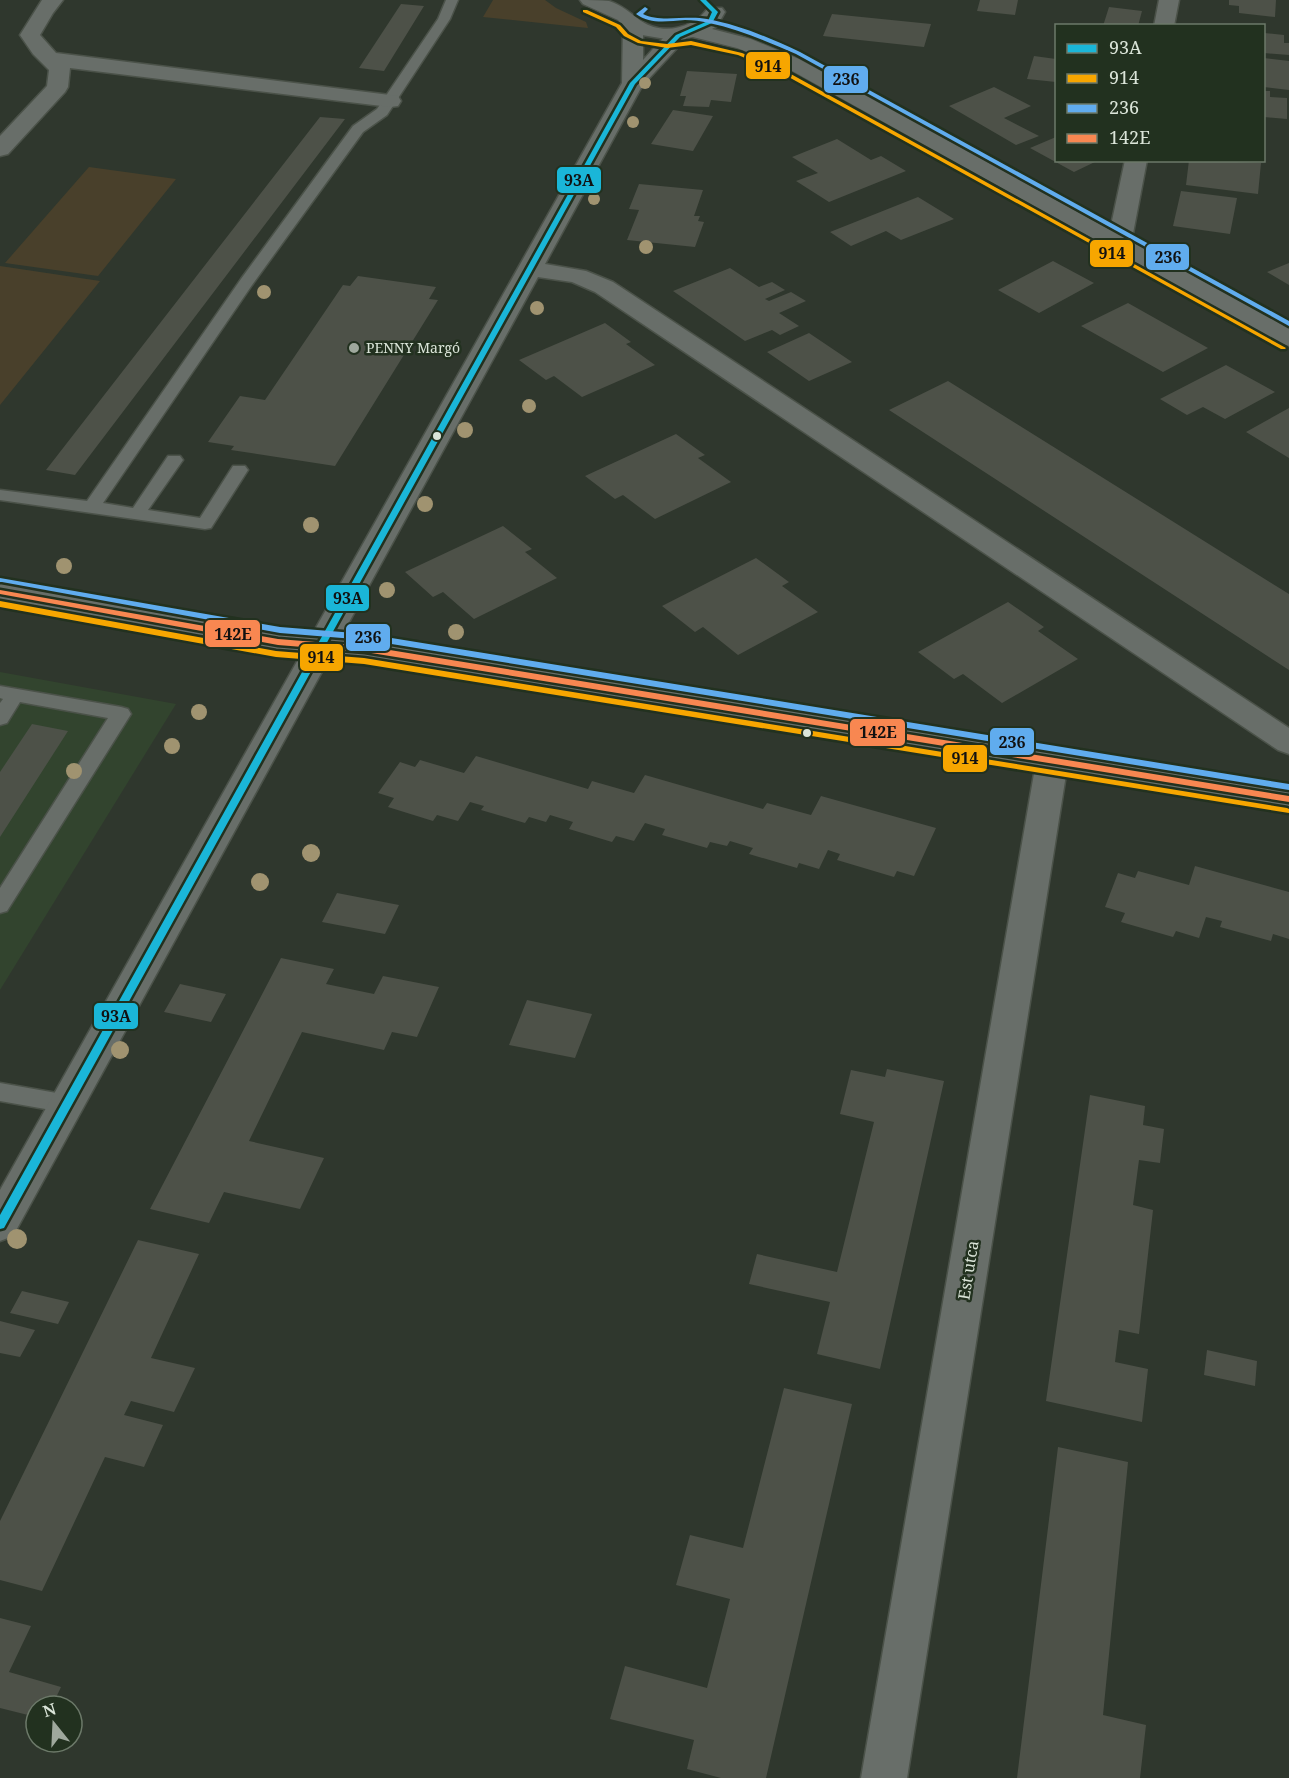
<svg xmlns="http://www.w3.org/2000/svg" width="1289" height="1778" viewBox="0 0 1289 1778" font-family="'Noto Serif',serif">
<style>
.built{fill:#32442e}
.green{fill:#49402b}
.building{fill:#4d5148}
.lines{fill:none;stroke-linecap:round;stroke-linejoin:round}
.service-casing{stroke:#4b5249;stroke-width:3}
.minor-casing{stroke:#4b5249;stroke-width:3}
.tertiary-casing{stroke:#4b5249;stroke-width:3}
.service{fill:#686e69;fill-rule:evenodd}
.minor{fill:#686e69;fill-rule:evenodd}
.tertiary{fill:#686e69;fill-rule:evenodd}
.bus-1-casing{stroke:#22311f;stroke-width:5}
.bus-2-casing{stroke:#22311f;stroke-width:5}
.bus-3-casing{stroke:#22311f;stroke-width:5}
.bus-4-casing{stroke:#22311f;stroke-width:5}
.bus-1{fill:#1ab6d8;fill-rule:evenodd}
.bus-2{fill:#f7a600;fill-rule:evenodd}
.bus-3{fill:#60acee;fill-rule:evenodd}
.bus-4{fill:#f88751;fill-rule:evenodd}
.tree{fill:#a09370}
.poi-dot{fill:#9fa89d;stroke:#22311f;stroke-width:2}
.bus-dot{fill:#dbe5d9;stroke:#22311f;stroke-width:2}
.labels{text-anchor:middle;stroke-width:5;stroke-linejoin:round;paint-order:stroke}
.far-poi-label{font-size:14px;fill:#dbe5d9;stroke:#22311f;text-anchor:start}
.street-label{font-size:16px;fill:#dbe5d9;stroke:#22311f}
.line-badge{stroke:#22311f;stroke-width:2}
.pale-badge-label{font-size:16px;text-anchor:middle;font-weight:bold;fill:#111}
</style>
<rect width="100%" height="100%" fill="#2f372d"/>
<path class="built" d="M0,672L176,704L0,990Z"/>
<path class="green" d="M493,0H545L556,8L586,22L588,28L483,17Z
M89,167L176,179L98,276L5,263Z
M0,266L100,281L0,405Z"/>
<path class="building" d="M980,0H1018L1015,15L977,11Z
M1229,0H1276L1275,17L1239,13V6L1229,5Z
M401,4L424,6L384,71L359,68Z
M1109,7L1142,11L1138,26H1103Z
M832,14L931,24L924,47L823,36Z
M1264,33L1284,35V43H1289V55L1264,53Z
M1034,56L1056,59V82L1027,79Z
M1264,58L1289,61V90L1264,87Z
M687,71L737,74L731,102L711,100L709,107L683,106L686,96H680Z
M994,87L1031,106L1004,118L1039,136L1016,145L949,106Z
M1264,91H1270V97L1287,98V119L1264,117Z
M673,110L713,116L693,151L651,144Z
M320,117L345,119L75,475L46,470Z
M1056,137V160H1099L1074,172L1030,148Z
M837,139L871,160L881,156L906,171L829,202L796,181L818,173L792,157Z
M1189,160L1261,163L1258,194L1186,185Z
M639,184L703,190L694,216H700L698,221L704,222L695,247L627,240L639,210L629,209Z
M1181,191L1237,198L1230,234L1173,226Z
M918,197L954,219L901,240L886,231L851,246L830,232Z
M1053,261L1094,283L1039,313L998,290Z
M1289,263V285L1267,272Z
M730,268L759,287L772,282L785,290L765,299L769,301L791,292L806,301L779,313L799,326L780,335L772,330L745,341L673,291Z
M358,276L436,287L429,299L438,300L335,466L231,450L234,446L208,442L240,396L265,400L343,285L350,286Z
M1128,303L1208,348L1163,372L1081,326Z
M605,323L631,342L626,344L655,365L582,397L554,376L546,380L519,360Z
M809,333L852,362L809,381L767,352Z
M1226,365L1275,392L1225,419L1203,407L1187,415L1160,399Z
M948,381L1289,594V670L889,410Z
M1289,408V458L1246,432Z
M676,434L705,455L698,458L731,482L655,519L623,495L615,499L585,476Z
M503,526L532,549L525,552L557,578L474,619L443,592L433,597L405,572Z
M756,558L789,582L782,586L818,612L738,655L703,627L695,632L662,606Z
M1008,602L1044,627L1038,631L1078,659L1002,703L963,674L954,679L918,652Z
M32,724L68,731L0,837V772Z
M476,756L588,789L592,781L634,793L645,775L763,809L767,803L811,815L821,796L936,828L914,876L897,871L894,877L837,860L840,854L828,850L819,869L799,863L797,868L749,854L753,848L730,841L727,846L710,842L707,848L662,835L665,829L645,823L634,841L616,836L612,842L569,829L573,822L550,815L546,822L529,817L525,823L481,810L484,806L470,802L458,821L437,815L433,821L388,807L394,798L378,793L400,762L415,767L420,760L464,773Z
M1195,866L1289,892V939L1273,934L1271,941L1220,927L1222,921L1206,917L1199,938L1176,931L1173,937L1121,922L1125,913L1105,907L1118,873L1135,878L1138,871L1189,885Z
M337,893L399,905L385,934L322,922Z
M281,958L334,969L326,984L374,994L383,976L439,987L417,1037L392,1032L384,1050L302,1032L249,1141L324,1158L300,1209L224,1192L209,1223L150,1209Z
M180,984L226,994L211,1022L164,1012Z
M527,1000L592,1014L575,1058L509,1045Z
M887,1069L944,1081L880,1369L817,1354L830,1302L749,1284L757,1254L837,1272L874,1122L840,1114L851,1070L885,1077Z
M1090,1095L1145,1106L1143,1125L1164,1129L1160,1163L1139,1160L1133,1205L1153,1210L1139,1334L1119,1330L1115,1362L1148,1369L1142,1422L1046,1401Z
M138,1240L199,1254L151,1358L195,1368L174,1412L131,1401L124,1415L163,1425L144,1467L105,1457L42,1591L0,1580V1521Z
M22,1291L69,1302L58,1324L10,1313Z
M0,1321L35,1330L20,1357L0,1353Z
M1207,1350L1257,1361L1255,1386L1204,1375Z
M784,1388L852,1404L766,1778H721L687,1769L694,1740L610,1719L625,1666L707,1688L730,1599L676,1585L690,1535L743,1548Z
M1058,1447L1128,1462L1103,1715L1146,1725L1140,1778H1017Z
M0,1618L31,1626L9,1672L61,1687L52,1706H36V1717L0,1708Z"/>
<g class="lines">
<g class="service-casing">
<path id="service" d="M446,0H458L450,19L387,115L363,132L252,285L103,503L133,508L168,456H180L183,460L148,510L200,518L233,466H245L248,470L211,528L205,529L0,500V490L87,501L241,279L353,126L377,109L438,19Z
M0,686L121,707L128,709L131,714L7,911L0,913V888L108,718L20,702L7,723L0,725V703L3,699L0,698Z
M0,1083L68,1095L76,1097L79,1104L76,1111L68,1113L0,1101Z"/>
</g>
<g class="minor-casing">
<path id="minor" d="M42,0H63L53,13L40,35L56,53L390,95L398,96L401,101L398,106L390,107L70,68L68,87L65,92L8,154L0,156V136L47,86L49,70L33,54L20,35Z
M1159,0H1179L1174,26H1154Z
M633,19L640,21L643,25V60C656,47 670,24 688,29L691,33L642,86L545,264L586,271L613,282L1289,728V754L1278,750L595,292L572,282L538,277L13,1236L0,1241V1190L622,83L623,25L626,21Z
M1125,160H1147L1131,244L1127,249L1119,251L1111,249L1107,244Z
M1052,751L1063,754L1068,762L907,1778H861L1036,762L1041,754Z"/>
</g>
<g class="tertiary-casing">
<path id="tertiary" d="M580,0C589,0 600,0 609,1C622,5 630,13 641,21C663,36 694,28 708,8H722L725,12L717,26L712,29L751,39L799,59L1289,328V346L1280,343L785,67L737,48L693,37L672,40L636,34L625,29L618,20L583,4Z
M0,583L278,632L365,639L1289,788V810L365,659L278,652L0,601Z"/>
</g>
<use href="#service" class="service"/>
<use href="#minor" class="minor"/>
<use href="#tertiary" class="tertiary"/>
<g class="bus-1-casing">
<path id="bus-1" d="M700,0H706L718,12L712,23L680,37L635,84L4,1228L0,1229V1215L630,83L676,35L708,21L712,12Z"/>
</g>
<g class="bus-2-casing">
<path id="bus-2" d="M583,10H587L620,25L628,34L641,41L667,44L691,41L742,53L789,73L1286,348L1285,349H1281L785,75L738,55L691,45L667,48L638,43L624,36L616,27L583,12Z
M0,601L276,651L364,658L1287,808L1289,809V813L364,664L276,657L0,607Z"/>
</g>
<g class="bus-3-casing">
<path id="bus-3" d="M645,7L648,9L643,14C660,23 686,15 707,19C740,25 770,38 800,52L1289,321V326L796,54C768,42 739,29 709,23C701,21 693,20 685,20C668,21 651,25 636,14Z
M0,578L280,627L367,634L1289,784V790L367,640L280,633L2,582H0Z"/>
</g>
<g class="bus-4-casing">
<path id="bus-4" d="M0,590L278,639L365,646L1289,796V802L365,652L278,645L0,594Z"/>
</g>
<use href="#bus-1" class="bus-1"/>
<use href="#bus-2" class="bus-2"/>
<use href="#bus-3" class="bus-3"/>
<use href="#bus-4" class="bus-4"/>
</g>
<g class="tree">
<circle cx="645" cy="83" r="6"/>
<circle cx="633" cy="122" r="6"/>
<circle cx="594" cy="199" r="6"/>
<circle cx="646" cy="247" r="7"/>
<circle cx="264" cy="292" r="7"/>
<circle cx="537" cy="308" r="7"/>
<circle cx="529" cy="406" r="7"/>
<circle cx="465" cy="430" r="8"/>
<circle cx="425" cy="504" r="8"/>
<circle cx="311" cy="525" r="8"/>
<circle cx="64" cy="566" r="8"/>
<circle cx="387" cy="590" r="8"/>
<circle cx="456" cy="632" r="8"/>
<circle cx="199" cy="712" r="8"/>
<circle cx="172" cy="746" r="8"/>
<circle cx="74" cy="771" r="8"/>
<circle cx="311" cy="853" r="9"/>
<circle cx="260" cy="882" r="9"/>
<circle cx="120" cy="1050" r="9"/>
<circle cx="17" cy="1239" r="10"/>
</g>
<circle class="poi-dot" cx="354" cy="348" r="6"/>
<g class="bus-dot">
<circle cx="437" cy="436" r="5"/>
<circle cx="807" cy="733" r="5"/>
</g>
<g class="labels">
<g class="far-poi-label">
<text x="366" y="353">PENNY Margó</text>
</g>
<g class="street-label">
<text transform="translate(968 1270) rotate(-81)" y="6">Est utca</text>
</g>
</g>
<g class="line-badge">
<rect x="745" y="51" width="46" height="29" rx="6" fill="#f7a600"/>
<rect x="823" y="65" width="46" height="29" rx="6" fill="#60acee"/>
<rect x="556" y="166" width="46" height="28" rx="6" fill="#1ab6d8"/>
<rect x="1089" y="239" width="45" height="29" rx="6" fill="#f7a600"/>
<rect x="1145" y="243" width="45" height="28" rx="6" fill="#60acee"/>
<rect x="325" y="584" width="45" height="28" rx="6" fill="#1ab6d8"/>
<rect x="204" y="619" width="57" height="29" rx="6" fill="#f88751"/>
<rect x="345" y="623" width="46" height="29" rx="6" fill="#60acee"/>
<rect x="299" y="643" width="45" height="29" rx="6" fill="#f7a600"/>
<rect x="849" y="718" width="57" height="29" rx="6" fill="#f88751"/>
<rect x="989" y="727" width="46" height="29" rx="6" fill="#60acee"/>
<rect x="942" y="744" width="46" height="29" rx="6" fill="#f7a600"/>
<rect x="93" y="1002" width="46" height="28" rx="6" fill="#1ab6d8"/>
</g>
<g class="pale-badge-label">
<text x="768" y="72">914</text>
<text x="846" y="85">236</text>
<text x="579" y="186">93A</text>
<text x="1112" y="259">914</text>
<text x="1168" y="263">236</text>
<text x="348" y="604">93A</text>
<text x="233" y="640">142E</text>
<text x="368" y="643">236</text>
<text x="321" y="663">914</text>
<text x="878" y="738">142E</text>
<text x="1012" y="748">236</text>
<text x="965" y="764">914</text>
<text x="116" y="1022">93A</text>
</g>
<rect x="1055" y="24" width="210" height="138" fill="#22311f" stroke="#6c7969" stroke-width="1.5"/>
<rect x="1067" y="44" width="30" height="9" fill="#1ab6d8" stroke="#6c7969" stroke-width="1.5"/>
<text x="1109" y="54" font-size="18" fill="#dbe5d9">93A</text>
<rect x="1067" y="74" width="30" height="9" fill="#f7a600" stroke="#6c7969" stroke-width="1.5"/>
<text x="1109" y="84" font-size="18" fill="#dbe5d9">914</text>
<rect x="1067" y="104" width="30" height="9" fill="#60acee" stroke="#6c7969" stroke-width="1.5"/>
<text x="1109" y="114" font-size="18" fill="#dbe5d9">236</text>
<rect x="1067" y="134" width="30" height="9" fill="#f88751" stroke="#6c7969" stroke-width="1.5"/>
<text x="1109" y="144" font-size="18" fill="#dbe5d9">142E</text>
<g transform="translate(54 1724) rotate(342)"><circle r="28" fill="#22311f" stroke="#6c7969" stroke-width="1.5"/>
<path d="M0-4.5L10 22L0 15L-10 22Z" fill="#9fa89d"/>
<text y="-9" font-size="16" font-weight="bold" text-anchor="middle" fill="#dbe5d9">N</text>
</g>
</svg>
